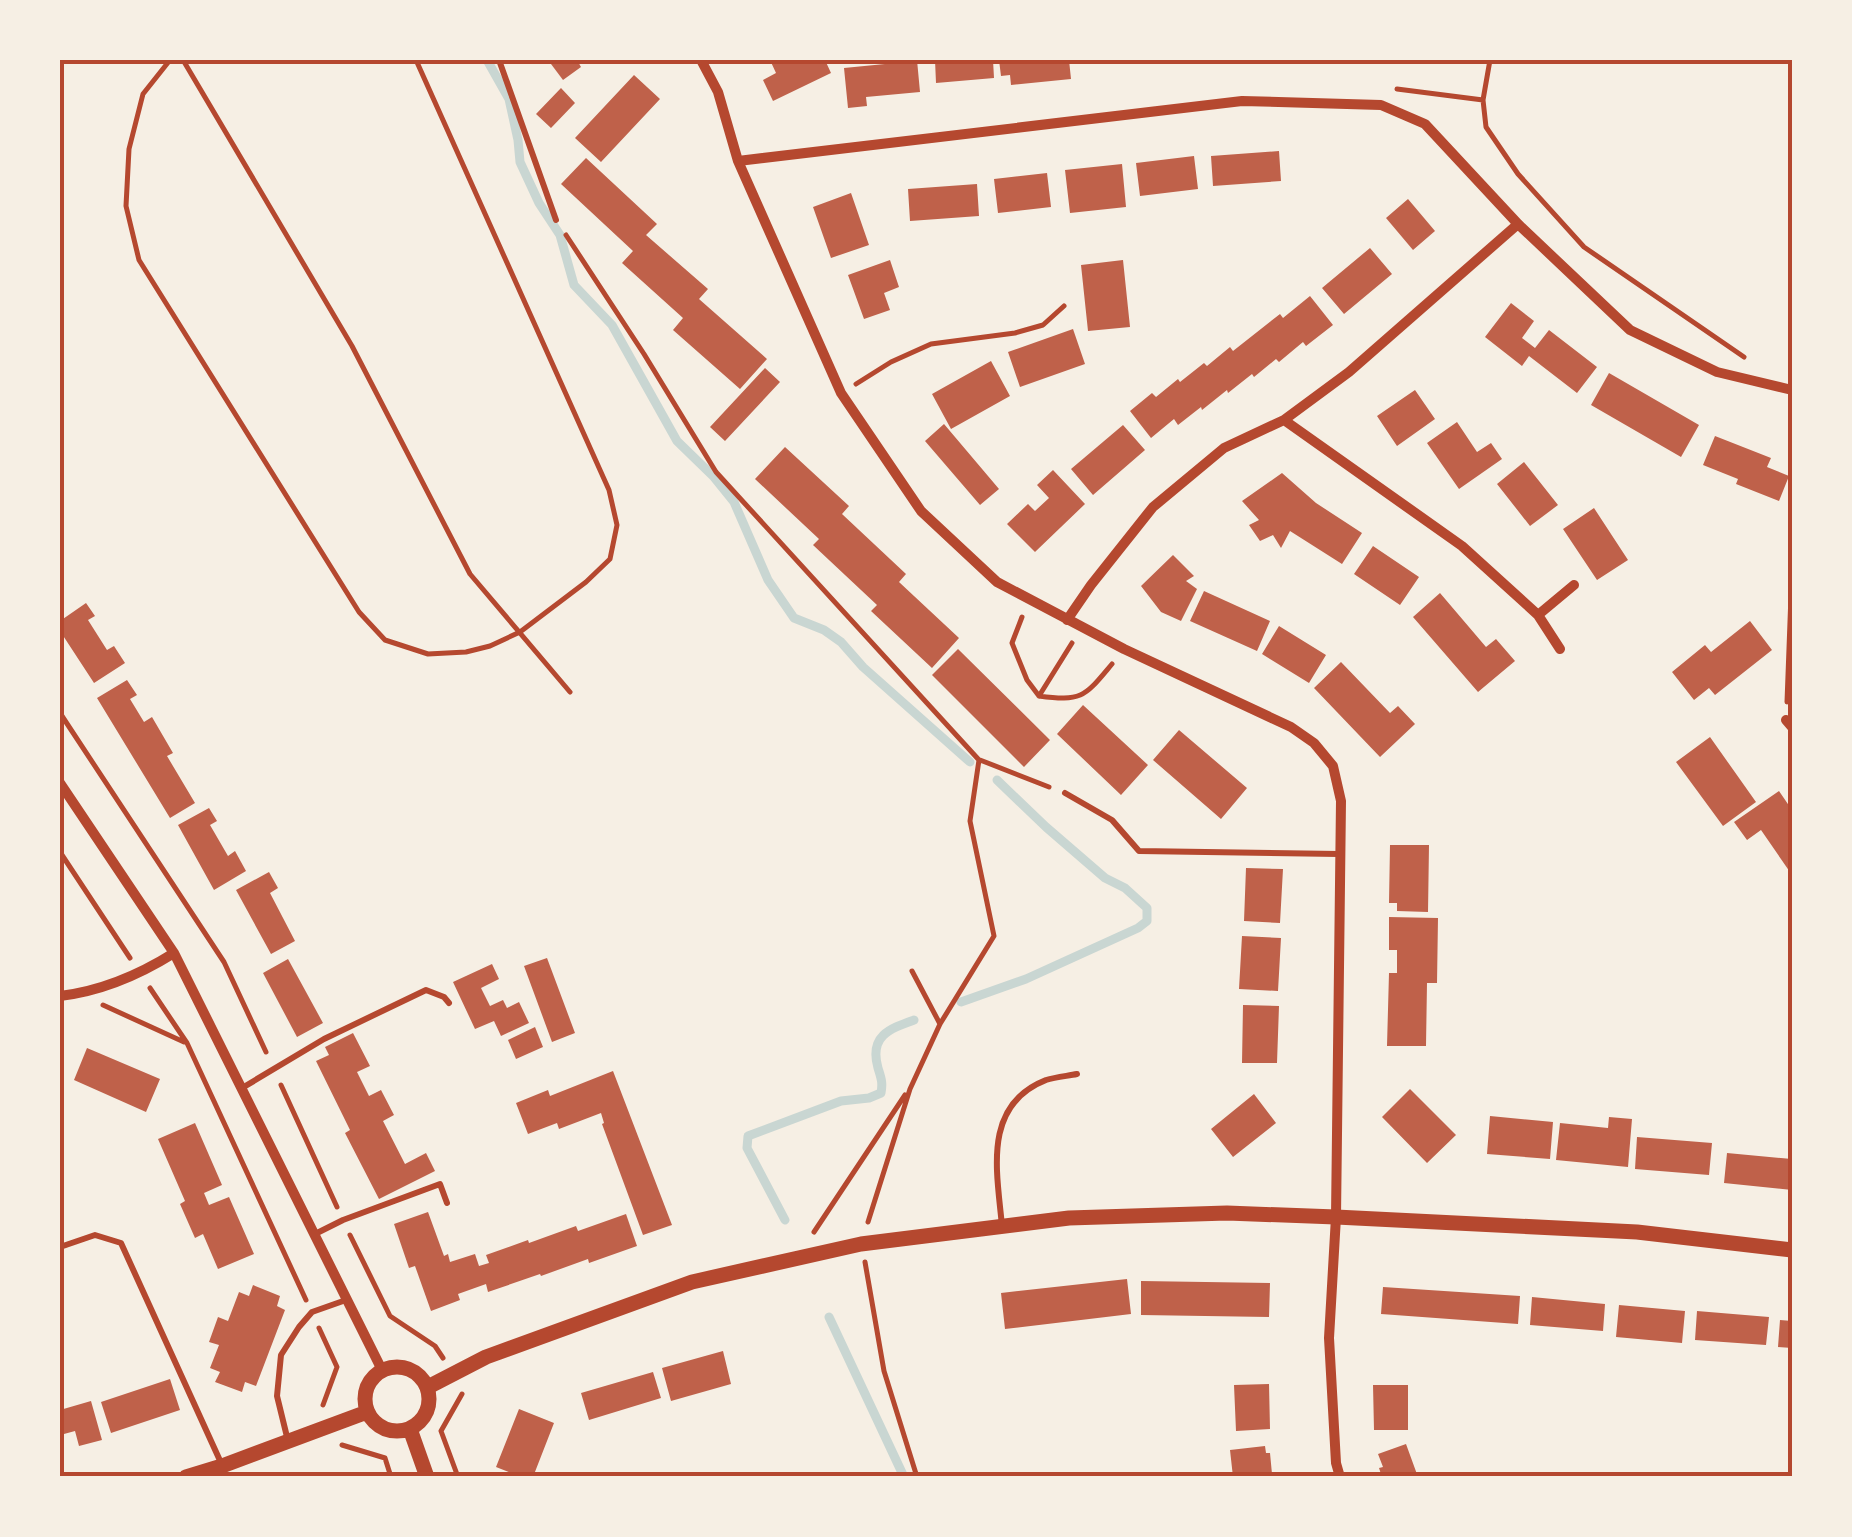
<svg xmlns="http://www.w3.org/2000/svg" width="1852" height="1537" viewBox="0 0 1852 1537" font-family="Roboto,sans-serif">
<style>
.lines{fill:none;stroke-linecap:round;stroke-linejoin:round}
.stream{stroke:#c9d6d2;stroke-width:9}
.building{fill:#bf614a}
.path{stroke:#b5482f;stroke-width:5}
.service{stroke:#b5482f;stroke-width:6}
.minor{stroke:#b5482f;stroke-width:10}
.tertiary{stroke:#b5482f;stroke-width:15}
.neatline{fill:none;stroke:#b5482f;stroke-width:4}
</style>
<rect width="100%" height="100%" fill="#f6efe4"/>
<g class="lines">
<path class="stream" d="M487,60L509,99L518,140L520,162L539,203L560,235L574,285L612,325L677,441L713,476L734,502L768,580L794,618L824,630L841,642L863,667L970,762
M961,1002L1026,979L1138,928L1147,921V908L1125,888L1105,878L1046,827L997,780
M785,1220L747,1148L748,1136L841,1101L869,1098L881,1093C883,1082 881,1078 878,1068C869,1036 889,1029 914,1020
M829,1317L904,1477"/>
</g>
<path class="building" d="M548,60H577L581,67L563,80Z
M770,60H818L819,63L825,60L831,73L773,101L763,80L776,73Z
M895,60H917L920,92L866,97L867,106L848,108L844,68L895,63Z
M935,60H993L994,78L936,83Z
M999,60H1069L1071,79L1011,85L1010,75L1001,76Z
M634,75L660,99L601,162L575,138Z
M561,88L575,103L551,128L536,114Z
M1279,151L1281,181L1213,186L1211,156Z
M1194,156L1198,189L1140,196L1136,163Z
M586,158L657,224L646,235L708,289L699,299L767,359L740,389L673,330L683,318L622,263L633,251L561,184Z
M1122,164L1126,207L1070,213L1065,170Z
M1047,173L1051,207L998,213L994,179Z
M977,184L979,216L910,221L908,189Z
M851,193L869,245L831,258L813,207Z
M1408,199L1435,231L1413,250L1386,218Z
M1370,248L1392,274L1344,314L1322,288Z
M890,260L899,287L884,293L890,310L864,319L848,275Z
M1123,260L1130,327L1088,331L1081,265Z
M1310,296L1333,325L1306,346L1303,342L1279,362L1276,359L1254,377L1252,374L1228,393L1227,390L1202,410L1201,407L1178,425L1174,419L1151,438L1130,411L1152,393L1156,397L1178,379L1180,382L1204,363L1207,366L1230,347L1233,351L1280,314L1283,318Z
M1511,303L1534,321L1522,338L1535,348L1549,330L1597,367L1577,393L1529,356L1522,366L1485,337Z
M1073,329L1085,364L1020,387L1008,352Z
M991,361L1010,396L951,429L932,394Z
M765,368L780,382L725,441L710,427Z
M1609,373L1699,425L1681,457L1591,405Z
M1415,390L1435,419L1397,446L1377,416Z
M1457,422L1477,452L1491,443L1502,459L1459,489L1427,443Z
M944,424L999,489L980,505L925,441Z
M1123,425L1145,450L1093,495L1071,469Z
M1715,436L1771,458L1767,467L1789,476L1779,501L1736,484L1738,479L1703,465Z
M785,447L849,506L842,514L906,574L899,582L959,638L932,668L871,611L877,605L813,545L819,539L755,479Z
M1524,462L1558,505L1530,526L1497,484Z
M1053,470L1085,504L1035,552L1007,524L1028,504L1035,511L1049,498L1037,485Z
M1282,473L1316,503L1362,533L1342,564L1290,531L1281,548L1273,535L1260,541L1249,525L1259,520L1242,501Z
M1594,508L1628,560L1597,580L1563,529Z
M1373,546L1419,577L1400,605L1354,574Z
M1173,555L1194,576L1186,581L1197,589L1181,621L1161,612L1141,586Z
M1204,591L1270,621L1257,651L1190,621Z
M1440,593L1486,647L1496,639L1515,661L1478,692L1413,617Z
M86,603L95,616L88,620L107,650L114,646L125,663L94,683L60,631V621Z
M1750,621L1772,650L1715,695L1709,688L1694,700L1672,672L1705,645L1711,652Z
M1279,626L1326,655L1309,683L1262,654Z
M958,649L1050,740L1024,767L932,675Z
M1341,662L1390,713L1398,706L1415,724L1380,757L1314,688Z
M127,680L137,695L130,699L144,722L152,717L173,753L167,756L195,803L170,818L97,698Z
M1083,705L1148,765L1121,795L1057,734Z
M1179,730L1247,788L1221,819L1153,760Z
M1710,737L1756,802L1723,826L1676,762Z
M1779,791L1792,810V875L1761,830L1747,840L1734,822Z
M209,808L217,821L210,825L228,856L235,851L246,871L214,890L178,825Z
M1390,845H1429L1428,912L1397,911V903H1389Z
M1246,868L1283,869L1280,923L1244,921Z
M269,872L278,888L270,893L295,941L271,954L236,890Z
M1389,917L1438,918L1437,983H1427L1426,1046H1387L1389,973H1397V950H1389Z
M1242,936L1281,938L1278,991L1239,989Z
M547,958L575,1033L552,1042L524,966Z
M288,959L323,1023L297,1037L263,973Z
M492,964L499,979L481,988L490,1006L503,1000L507,1008L519,1002L529,1023L501,1036L494,1021L475,1029L453,982Z
M1243,1005L1279,1006L1277,1063H1242Z
M535,1027L543,1047L516,1059L508,1040Z
M353,1033L370,1066L357,1072L369,1096L381,1090L394,1115L383,1121L405,1164L426,1153L435,1171L379,1199L345,1133L350,1130L316,1061L329,1055L325,1047Z
M87,1048L160,1079L146,1112L74,1080Z
M613,1071L672,1225L643,1235L602,1124L604,1123L601,1113L559,1129L557,1123L528,1134L516,1103L548,1090L550,1096Z
M1410,1089L1456,1135L1427,1163L1382,1117Z
M1254,1094L1276,1123L1233,1157L1211,1129Z
M1490,1116L1553,1122L1550,1159L1487,1154Z
M1609,1117L1632,1119L1628,1167L1556,1160L1560,1123L1608,1128Z
M195,1123L222,1185L204,1193L209,1205L229,1197L254,1254L218,1269L203,1234L195,1238L180,1204L185,1201L158,1139Z
M1637,1137L1712,1143L1709,1175L1635,1169Z
M1727,1153L1792,1159V1190L1724,1183Z
M428,1212L444,1256L448,1254L450,1262L475,1254L479,1266L489,1263L486,1255L528,1240L529,1243L576,1226L578,1231L626,1214L637,1246L589,1263L588,1259L541,1276L540,1274L488,1292L486,1284L458,1294L460,1300L431,1311L415,1266L409,1268L394,1224Z
M1127,1279L1131,1314L1005,1329L1001,1293Z
M1141,1281L1270,1283L1269,1317L1141,1315Z
M253,1285L280,1296L277,1306L285,1310L256,1386L245,1382L242,1392L215,1382L220,1372L210,1368L219,1345L209,1342L218,1317L228,1321L239,1292L249,1296Z
M1383,1287L1520,1296L1518,1324L1381,1314Z
M1532,1297L1605,1304L1603,1331L1530,1325Z
M1619,1305L1685,1311L1682,1343L1616,1337Z
M1697,1311L1769,1317L1766,1345L1695,1340Z
M1780,1320L1792,1321V1348L1778,1347Z
M723,1351L731,1384L671,1401L662,1368Z
M653,1372L661,1398L589,1420L581,1393Z
M170,1379L180,1410L111,1433L101,1402Z
M1269,1384L1270,1429L1236,1431L1234,1385Z
M1373,1385H1408V1430H1374Z
M91,1401L102,1440L79,1446L75,1431L64,1434L60,1410Z
M519,1409L554,1423L533,1477H522L496,1467Z
M1406,1444L1418,1477H1382L1379,1468L1383,1467L1378,1454Z
M1265,1446L1266,1453H1270L1272,1474L1268,1475V1477H1233L1230,1450Z"/>
<g class="lines">
<path class="path" d="M170,60L143,94L129,149L126,206L139,260L359,612L385,640L428,654L466,652L490,646L520,632L586,582L610,559L617,525L609,490L416,60
M183,60L352,346L470,574L570,692
M1397,89L1483,100L1486,127L1518,174L1584,247L1744,357
M1483,100L1490,60
M566,235L644,354L716,472L979,760L970,821L994,936L940,1024L910,1089L868,1222
M856,384L891,362L931,344L1015,333L1043,325L1064,306
M1022,617L1012,643L1027,680L1039,696C1083,702 1085,696 1112,664
M1039,696L1072,643
M1787,702L1792,568
M60,713L224,962L266,1052
M980,760L1049,787
M60,852L130,958
M912,971L940,1024
M150,988L187,1043L306,1300
M103,1005L184,1042
M281,1085L337,1207
M814,1232L905,1095
M350,1235L390,1316L435,1346L443,1358
M865,1262L884,1371L917,1477
M319,1328L337,1367L323,1405
M342,1445L385,1458L391,1477
M458,1477L441,1431L462,1394"/>
<path class="service" d="M499,60L556,220
M1065,793L1112,820L1139,851L1339,854
M242,1088L324,1039L426,990L444,997L449,1003
M1002,1226C997,1172 982,1105 1046,1080C1056,1077 1067,1076 1077,1074
M315,1234L343,1220L440,1184L447,1203
M60,1247L95,1235L121,1243L222,1465
M288,1441L277,1396L281,1355L299,1327L312,1312L346,1300"/>
<path class="minor" d="M701,60L718,92L738,161L841,393L921,511L997,582L1124,649L1291,727L1314,743L1333,766L1341,801L1336,1217L1329,1338L1336,1463L1340,1477
M738,161L1242,101L1381,105L1425,124L1518,224L1630,330L1717,372L1792,390
M1284,420L1462,546L1538,615L1574,585
M1538,615L1560,649
M1067,620L1091,585L1153,507L1224,448L1284,420L1349,372L1518,224
M1786,720L1792,727
M60,783L174,953L382,1370
M60,996C102,991 139,975 174,953"/>
<path class="tertiary" d="M365 1399a32 32 0 1 1 64 0a32 32 0 1 1-64 0Z
M428,1387L486,1357L692,1282L861,1244L1069,1218L1227,1213L1336,1217L1637,1232L1792,1250
M410,1429L427,1477
M186,1477L222,1466L367,1412"/>
</g>
<rect width="1852" height="1537" fill="none" stroke="#f6efe4" stroke-width="125"/>
<rect x="62" y="62" width="1728" height="1412" class="neatline"/>
</svg>
